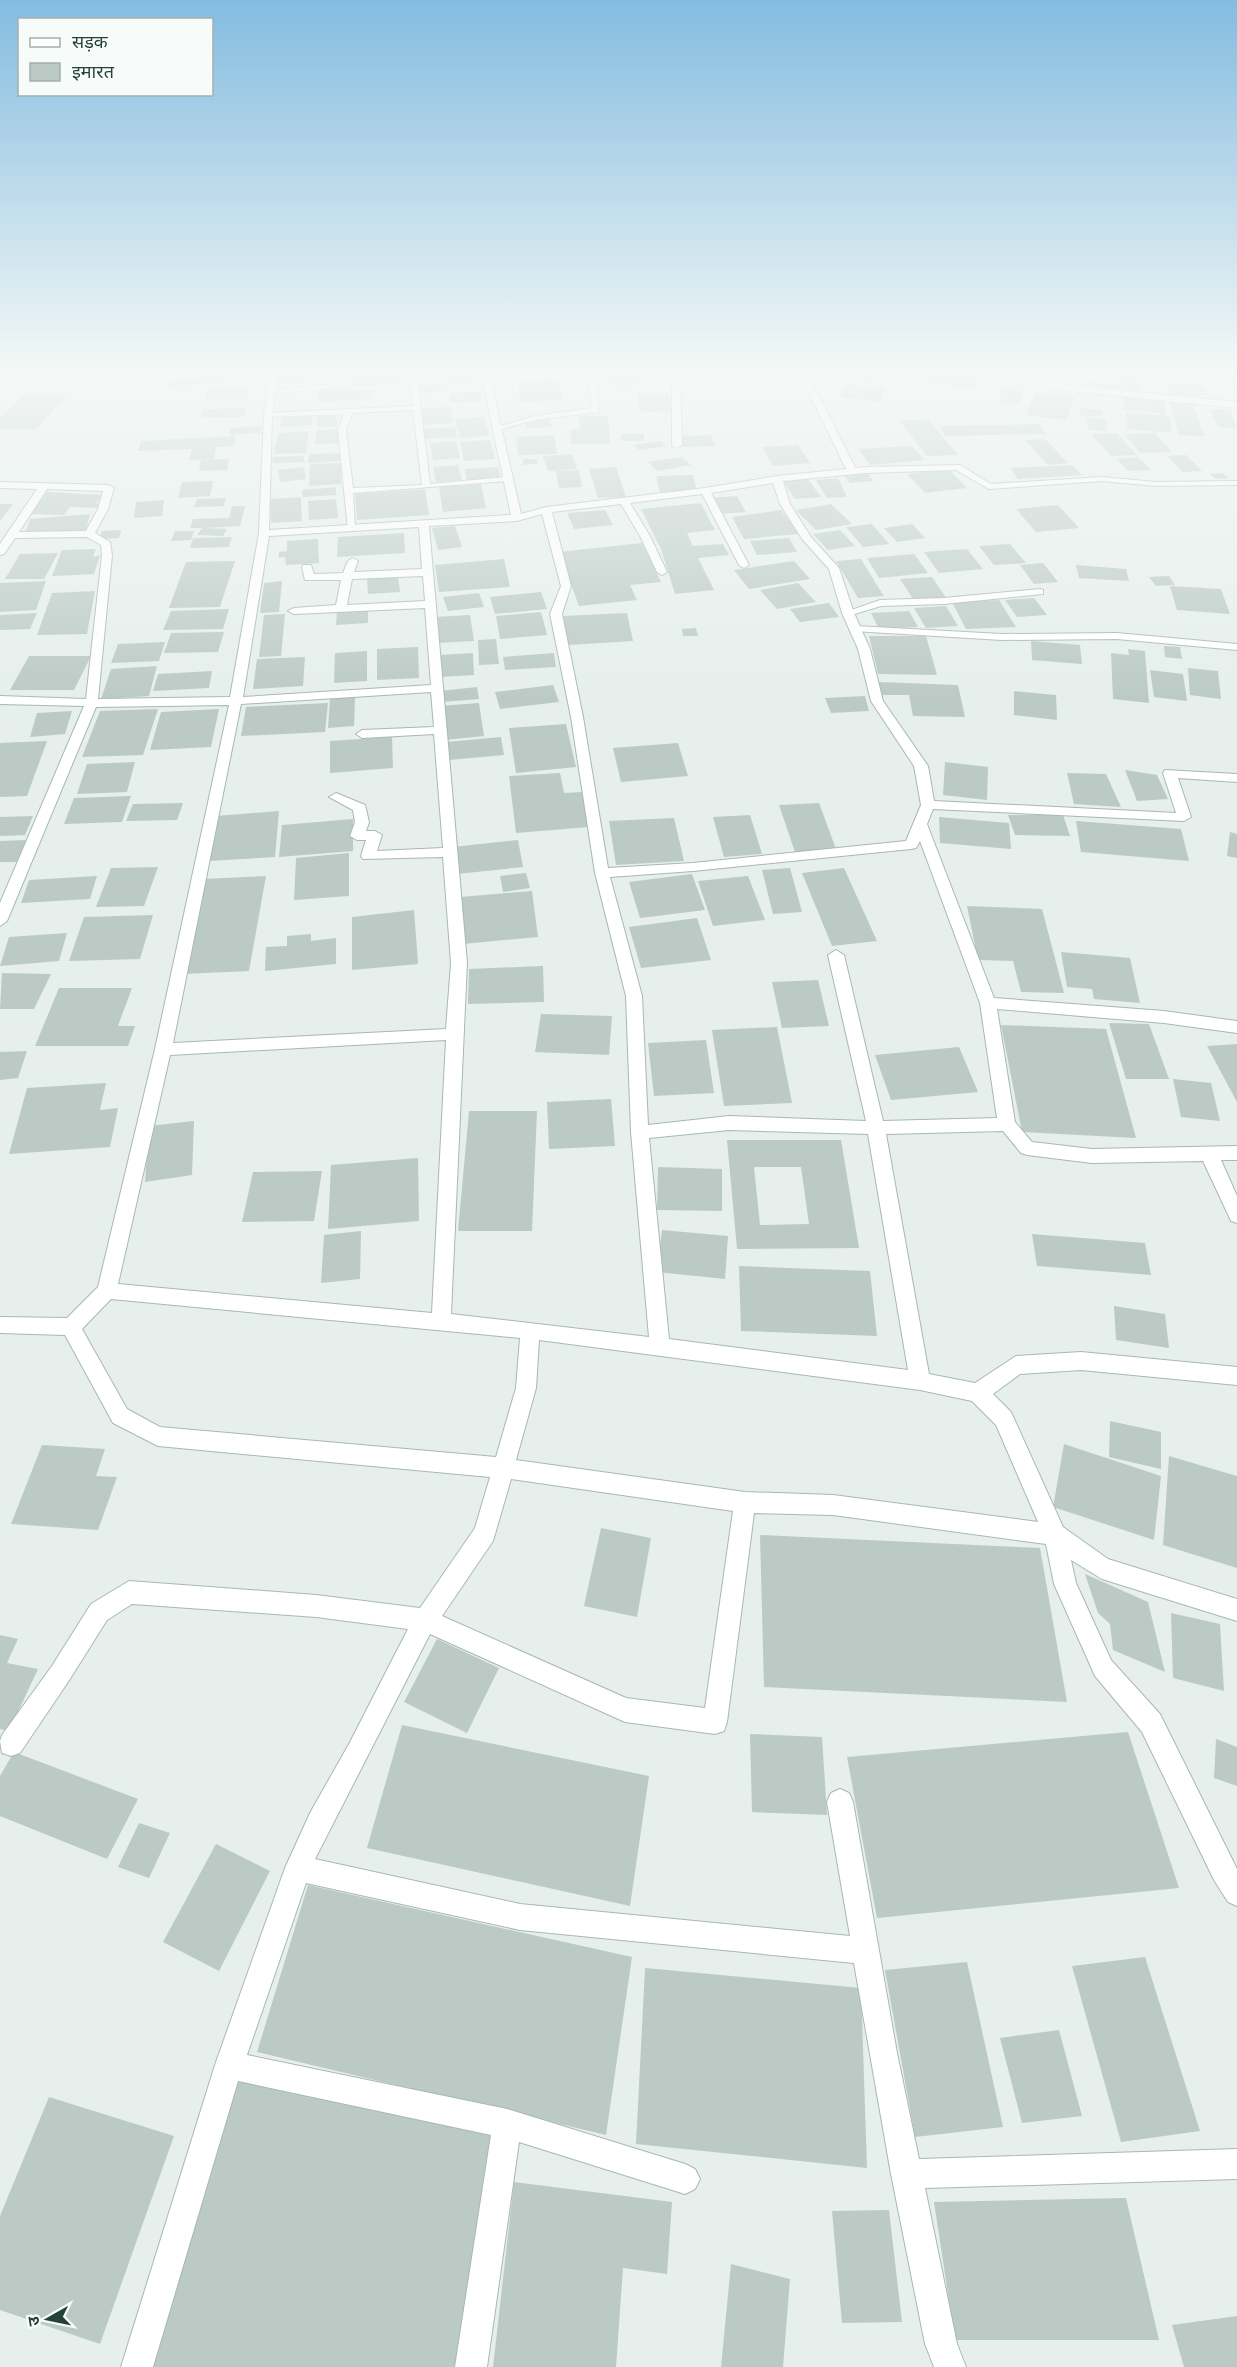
<svg xmlns="http://www.w3.org/2000/svg" width="1237" height="2367" viewBox="0 0 1237 2367" font-family="Montserrat,'Noto Sans Devanagari',sans-serif">
<style>
.building{fill:#bbcac4;fill-rule:evenodd}
.lines{fill:none;stroke-linecap:round;stroke-linejoin:round}
.service-casing{stroke:#a8b8b2;stroke-width:2}
.minor-casing{stroke:#a8b8b2;stroke-width:2}
.tertiary-casing{stroke:#a8b8b2;stroke-width:2}
.service{fill:#fff;fill-rule:evenodd}
.minor{fill:#fff;fill-rule:evenodd}
.tertiary{fill:#fff;fill-rule:evenodd}
</style>
<rect width="100%" height="100%" fill="#e6efeb"/>
<path class="building" d="M280,369H310L309,382L278,384Z
M315,369H343V379L314,380Z
M419,369H441V373H419Z
M506,369H543L544,375L506,376Z
M818,369H878L872,383L815,377Z
M995,369H1018L1014,377L992,374Z
M1040,369H1061L1058,380L1037,377Z
M1127,369H1167L1170,379L1128,376Z
M1181,369L1214,370L1221,382L1187,380Z
M623,370L637,372L644,377L642,382L631,386H617L606,382L603,377L610,372Z
M403,371L405,384L352,387L351,375Z
M473,371L475,384L448,385L446,372Z
M929,371L981,377L976,389L924,383Z
M227,376L226,384L168,387L169,380Z
M1115,376L1137,378L1140,391L1086,388L1085,381L1116,383Z
M559,379L562,400L520,402L518,381Z
M443,383L449,390L423,393L418,386Z
M1166,383L1201,384L1207,396L1172,395Z
M848,384L886,388L880,402L840,397Z
M250,386L247,399L206,400L209,388Z
M373,389L372,399L316,402L318,391Z
M1002,389L1023,391L1019,405L998,403Z
M480,391L481,402L450,403V393Z
M1035,392L1074,397L1066,420L1026,415Z
M668,393L673,411L641,412L637,394Z
M23,395L67,396L35,430L0,429V418Z
M1124,395L1165,400V414L1123,410Z
M1169,402L1193,404L1204,436L1179,435Z
M245,407L244,417H202L203,410Z
M451,407L453,423L422,425L421,408Z
M1079,408L1102,410L1104,416L1081,417Z
M1210,409L1230,410L1237,428L1218,427Z
M1126,412L1170,416L1172,433L1127,429Z
M335,413L338,426L318,428L316,414Z
M311,414L312,425L281,427V416Z
M579,416H608L610,444H571V429H580Z
M484,417L489,436L460,438L455,419Z
M1086,418L1105,419L1107,431L1089,430Z
M928,419L958,455L927,456L900,421Z
M550,420L552,427L526,428V421Z
M1039,424L1046,434L945,436L940,426Z
M261,426L260,433L229,435L230,428Z
M455,427L457,437L425,439L424,429Z
M340,429L339,443L315,444L317,430Z
M309,431L306,453L274,454L278,433Z
M1117,433L1137,455L1111,456L1091,434Z
M1155,433L1172,452L1140,453L1124,434Z
M621,434H644V441H621Z
M554,435L557,454L518,455L516,437Z
M711,435L715,446L683,447L680,436Z
M235,436L234,446L216,447L214,459L189,460L192,449L138,451L141,441Z
M1045,439L1068,463L1048,465L1025,440Z
M490,440L495,459L464,461L460,442Z
M456,441L460,458L433,460L430,443Z
M661,441L666,446L639,450L634,445Z
M798,445L810,463L773,466L762,447Z
M912,446L925,460L870,465L859,449Z
M341,453V461L308,463L309,454Z
M572,454L577,469L548,471L543,456Z
M1186,455L1202,471L1183,472L1167,456Z
M304,456V462L272,463L273,457Z
M682,457L691,465L657,471L648,462Z
M1138,457L1151,470L1129,471L1116,459Z
M229,459L227,470L199,471L201,460Z
M523,459H537V464L523,465Z
M341,463V484L309,486L310,464Z
M458,465L462,480L436,482L433,467Z
M1072,465L1082,475L1018,479L1010,468Z
M304,467L306,479L280,482L278,470Z
M498,467L501,479L467,481L465,469Z
M616,467L626,497L598,498L589,469Z
M948,469L967,488L925,493L907,474Z
M579,470L582,487L559,488L556,471Z
M866,471L873,481L850,483L842,473Z
M1223,473L1229,478L1216,479L1210,474Z
M693,475L697,491L660,492L656,476Z
M838,478L847,497L827,498L816,480Z
M808,479L821,497L795,499L783,481Z
M213,481L210,496L178,498L182,482Z
M481,484L486,508L443,512L439,487Z
M336,487V495L303,497L302,490Z
M425,489L429,515L357,520L355,494Z
M47,492L102,495L96,504L100,503L97,508L70,507L64,515L30,514Z
M737,496L746,512L718,514L709,498Z
M301,497L302,521L271,523V499Z
M226,498L224,506L194,507L197,499Z
M336,499L338,518L309,520L308,501Z
M164,500L162,516L134,518L136,502Z
M701,503L715,530L687,533L693,546L723,544L729,555L698,558L714,590L675,594L661,549L641,509Z
M0,504H13L0,521Z
M831,504L852,524L816,530L796,510Z
M1058,505L1079,528L1036,532L1016,509Z
M232,506H245L240,526L205,528L227,529L223,536L197,535L202,528H190L193,519L229,518Z
M605,510L613,525L574,529L567,513Z
M781,510L799,534L744,539L732,517Z
M90,514L86,530L25,534L30,519Z
M872,524L889,544L863,547L846,527Z
M912,524L925,538L897,542L884,528Z
M455,526L462,547L438,550L432,528Z
M121,530L119,538L99,539L102,531Z
M840,530L855,546L828,550L813,534Z
M175,531H194L191,540L171,541Z
M404,533L405,553L337,557L338,537Z
M232,537L229,547L190,548L193,538Z
M789,538L797,552L757,555L750,541Z
M318,539L319,563L286,565L285,557L279,558V552L287,551V541Z
M642,543L661,582L630,585L637,600L579,606L559,552Z
M1010,544L1026,563L994,565L979,546Z
M96,549L93,557L100,555L94,574L52,576L62,550Z
M967,549L983,569L939,573L924,552Z
M58,553L44,579H5L20,554Z
M914,554L928,573L879,578L867,558Z
M504,559L510,587L439,592L435,565Z
M861,559L875,582L884,596L858,598L836,561Z
M235,561L220,607L169,608L186,562Z
M794,561L810,579L749,589L734,570Z
M1043,563L1058,582L1034,584L1020,565Z
M1076,565L1126,569L1129,581L1079,578Z
M398,576L400,592L368,594L367,578Z
M1169,576L1175,585L1156,586L1149,577Z
M932,577L947,599L915,602L900,579Z
M46,581L36,610L0,612V583Z
M282,581L279,612L260,613L264,583Z
M798,583L816,602L777,609L760,590Z
M1170,586L1221,589L1230,614L1177,610Z
M95,591L87,634L37,635L52,593Z
M541,592L547,609L495,614L490,597Z
M479,593L484,607L448,611L443,597Z
M1034,598L1047,615L1017,617L1005,600Z
M999,600L1016,627L966,629L952,602Z
M829,603L839,617L800,622L790,609Z
M946,606L958,626L926,628L914,608Z
M368,608V623L336,625L337,610Z
M229,609L223,629L163,630L171,611Z
M909,611L918,627L879,629L871,613Z
M541,612L547,635L500,639L496,616Z
M37,613L30,629L0,630V615Z
M627,613L633,641L568,645L563,616Z
M285,614L281,656L259,657L264,615Z
M470,615L474,641L437,643L434,617Z
M696,628L698,636H683L682,629Z
M224,632L218,652L164,653L171,633Z
M869,636H926L937,675L878,674Z
M496,639L499,664L479,665L478,640Z
M1031,641L1080,645L1082,664L1032,660Z
M165,642L159,661L111,663L118,644Z
M1164,646L1180,647L1182,659L1165,657Z
M418,647L419,678L377,680V649Z
M1128,649L1145,651L1149,703L1113,699L1111,653L1129,655Z
M367,651V681L334,683L335,653Z
M473,653L474,675L440,677L439,655Z
M554,653L556,667L505,670L503,657Z
M29,656H91L74,690H10Z
M305,657L303,686L253,689L257,659Z
M157,666L149,696L101,699L111,669Z
M1188,668L1218,671L1221,699L1190,695Z
M1150,670L1183,674L1187,701L1154,697Z
M212,671L209,688L153,691L158,674Z
M879,682L958,685L965,717L913,716L909,695H881Z
M553,685L559,702L500,709L495,692Z
M477,687L479,699L441,702L440,691Z
M1014,691L1056,695L1057,720L1014,715Z
M865,696L869,711L831,713L825,698Z
M355,697L354,726L328,728L330,698Z
M328,703L325,732L241,736L246,707Z
M479,703L484,736L444,740L440,706Z
M158,709L143,755L82,757L100,711Z
M219,709L211,747L150,750L161,712Z
M72,711L65,734L30,737L37,713Z
M566,724L576,767L516,773L509,728Z
M392,737L393,768L330,773V741Z
M501,737L504,755L449,760L447,742Z
M47,741L27,796L0,797V743Z
M678,743L688,776L621,782L613,748Z
M135,762L127,792L77,794L87,764Z
M945,762L988,767L987,800L943,795Z
M1125,770L1157,775L1168,799L1137,801Z
M560,773L564,793L582,792L589,827L516,833L509,776Z
M1067,773L1106,774L1121,807L1074,804Z
M131,796L122,822L64,824L74,798Z
M183,803L177,820L126,821L133,804Z
M819,803L836,849L795,852L779,805Z
M279,811L275,857L209,861L216,816Z
M750,815L762,854L724,857L713,817Z
M1008,815H1063L1070,836L1015,835Z
M33,816L25,835L0,836V817Z
M939,817L1009,823L1011,849L940,843Z
M674,818L684,861L616,865L609,821Z
M353,819V851L279,857L282,825Z
M1076,821L1181,829L1189,861L1081,852Z
M1230,832L1237,834V858L1227,856Z
M26,840L17,862H0V841Z
M518,840L523,867L457,874L453,847Z
M349,853V896L294,900L296,858Z
M158,867L144,906L96,907L111,868Z
M790,868L802,912L773,914L762,870Z
M844,868L877,941L832,946L802,873Z
M526,873L530,888L503,892L500,876Z
M692,874L705,910L640,918L629,882Z
M97,876L90,899L21,903L29,880Z
M266,876L249,971L182,974L203,879Z
M748,876L765,920L713,926L698,881Z
M532,891L538,937L463,944L460,897Z
M967,906L1042,909L1064,993L1021,992L1013,961L978,960Z
M414,910L418,964L352,970V917Z
M153,915L140,959L69,961L84,917Z
M697,918L711,960L641,968L629,927Z
M67,933L59,961L0,966L9,937Z
M311,934V941L336,938V964L265,971L266,947L287,946V936Z
M1061,952L1130,958L1140,1003L1094,999L1092,989L1067,987Z
M543,966L544,1002L468,1004L469,969Z
M2,973L51,974L34,1009H0Z
M818,980L829,1026L782,1028L772,982Z
M59,988H132L118,1026H135L128,1046H35Z
M541,1014L612,1016L609,1055L535,1052Z
M1109,1023L1149,1024L1169,1079H1126Z
M1001,1025L1106,1029L1136,1138L1022,1132Z
M777,1027L792,1103L724,1106L712,1030Z
M706,1040L714,1093L654,1096L648,1043Z
M1237,1044V1102L1207,1046Z
M959,1047L978,1092L891,1100L875,1055Z
M27,1051L18,1078L0,1080V1052Z
M1173,1079L1211,1083L1220,1121L1181,1117Z
M106,1083L100,1110L118,1108L110,1147L9,1154L27,1088Z
M611,1099L615,1146L549,1149L547,1102Z
M469,1111H537L532,1231H458Z
M194,1121L192,1175L145,1182L149,1126Z
M727,1140H841L859,1248L737,1249ZM754,1167H801L809,1224L760,1225Z
M418,1158L419,1221L328,1229L331,1165Z
M658,1167L722,1169V1211L657,1210Z
M322,1171L314,1221L242,1222L253,1172Z
M662,1230L728,1236L725,1279L657,1272Z
M361,1231L360,1279L321,1283L324,1235Z
M1032,1234L1145,1243L1151,1275L1037,1266Z
M739,1266L870,1271L877,1336L741,1331Z
M1114,1306L1165,1314L1169,1348L1116,1340Z
M1110,1421L1161,1432V1469L1109,1457Z
M1064,1444L1161,1476L1154,1540L1053,1507Z
M42,1445L105,1449L96,1476L117,1477L98,1530L11,1524Z
M1169,1456L1237,1476V1568L1163,1545Z
M601,1528L651,1538L637,1617L584,1606Z
M760,1535L1040,1548L1067,1702L764,1687Z
M1085,1574L1148,1602L1165,1672L1113,1650L1110,1624L1098,1613Z
M1171,1613L1220,1624L1224,1691L1173,1678Z
M0,1635L18,1639L7,1663L38,1669L9,1731L0,1729Z
M437,1639L499,1668L467,1733L404,1702Z
M402,1725L649,1776L630,1906L367,1848Z
M1128,1732L1179,1888L877,1918L847,1757Z
M750,1734L822,1737L827,1815L752,1812Z
M1216,1739L1237,1747V1786L1214,1778Z
M14,1752L138,1799L107,1859L0,1816V1776Z
M139,1823L170,1833L149,1878L118,1867Z
M216,1844L270,1871L219,1971L163,1942Z
M308,1885L632,1957L606,2135L257,2052Z
M1145,1957L1200,2131L1121,2142L1072,1966Z
M967,1962L1003,2127L915,2137L885,1970Z
M645,1968L861,1988L867,2168L636,2144Z
M1059,2030L1082,2116L1022,2123L1000,2038Z
M231,2076L498,2133L458,2367H147Z
M49,2097L174,2136L100,2344L0,2310V2216Z
M514,2182L672,2202L667,2274L623,2268L616,2367H493Z
M1126,2198L1159,2340H955L934,2202Z
M889,2210L902,2322L842,2323L832,2211Z
M731,2264L790,2279L783,2367H721Z
M1237,2316V2367H1184L1172,2325Z"/>
<g class="lines">
<g class="service-casing">
<path id="service" d="M346,369H353L350,387L271,393L267,391L344,383Z
M409,369H416L430,484L507,477L511,479L507,481L353,493L355,528L348,530L338,430L344,414L268,417L264,415L268,413L413,406ZM413,410L422,485L353,488L346,430L352,413Z
M587,369H594L599,412L535,420L497,430L493,428L535,416L592,408Z
M954,465H960L991,484L1102,477L1156,482L1237,481V485L1156,486L1102,481L989,489L954,469Z
M1040,589L1043,590V594L944,604L881,606L848,616L843,613L880,600L944,598Z
M856,626L1002,634L1117,633L1237,644V650L1117,639L1002,640L853,631V627Z"/>
</g>
<g class="minor-casing">
<path id="minor" d="M270,369H278L272,415L269,530L511,515L480,369H488L521,514L546,507L705,488L777,476L866,467L960,465V469L957,470L866,473L783,481L790,504L811,537L839,568L854,613L870,649L883,701L928,766L934,801L1176,813L1163,773L1165,770L1237,774V782L1178,778L1191,817L1184,821L933,809L927,824L994,998L1164,1011L1237,1021V1033L1164,1023L997,1009L1015,1122L1032,1142L1092,1149L1237,1146V1160H1221L1237,1196V1223L1231,1221L1203,1161L1092,1163L1027,1155L1021,1153L1003,1131L886,1134L929,1374L975,1383L1016,1356L1081,1352L1237,1367V1385L1081,1370L1020,1374L993,1394L1011,1412L1063,1527L1108,1559L1237,1599V1621L1102,1579L1071,1560L1076,1583L1111,1660L1160,1714L1237,1869V1906L1228,1902L1214,1880L1142,1732L1095,1676L1054,1584L1046,1544L833,1515L754,1513L727,1722L724,1731L715,1734L625,1722L430,1634L315,1859L520,1904L850,1936L827,1802L831,1793L840,1789L849,1793L853,1802L897,2053L919,2159L1237,2149V2179L925,2188L957,2344L966,2367H934L925,2344L891,2174L854,1963L520,1930L306,1883L247,2055L507,2109L685,2164L695,2169L700,2179L695,2189L685,2194L519,2142L487,2367H455L491,2135L238,2081L153,2367H121L215,2065L285,1868L310,1813L349,1744L408,1629L316,1617L132,1604L107,1620L68,1682L20,1753L11,1756L2,1753L0,1741L2,1735L52,1666L91,1604L129,1581L316,1595L420,1608L475,1528L490,1477L158,1446L113,1423L65,1335L0,1333V1317L67,1318L98,1287L155,1049L229,705L96,707L7,921L0,926V903L84,706L0,704V696L86,699L102,555L101,545L87,537L15,538L4,554L0,555V544L37,489L0,488V482L109,485L114,488L108,509L95,533L110,542L112,555L98,699L230,697L259,533L264,415ZM773,483L780,504L802,539L829,569L842,613L858,649L871,701L914,766L921,805L906,841L693,863L608,868L583,717L562,614L571,586L552,512L621,504L640,536L657,572L662,575L667,572L650,536L630,503L702,494L739,565L744,568L749,565L711,493ZM47,489L103,491L98,509L86,531L19,532ZM542,514L561,586L550,614L571,717L595,873L626,996L631,1132L649,1337L451,1314L467,963L429,526L517,521ZM419,527L422,569L354,572L358,561L353,558L348,561L343,573L314,574L311,565H303L302,567L305,580H341L336,605L294,608L288,611L294,614L425,608L431,685L243,697L269,536ZM423,576L425,601L347,605L352,579ZM431,692L434,727L362,730L356,734L362,738L434,734L443,848L377,851L382,835L375,831H366L369,822L365,805L336,793L329,797L353,810L355,822L350,836L357,840H366L361,856L363,859L443,857L451,963L446,1029L173,1043L241,704ZM920,841L980,1003L997,1118L883,1121L844,955L836,950L828,955L866,1121L729,1116L648,1125L642,996L610,877L693,871L911,849L916,848ZM446,1040L432,1313L118,1284L170,1055ZM729,1130L868,1134L908,1370L669,1339L649,1138ZM111,1299L520,1338L516,1388L496,1457L160,1427L127,1409L82,1329ZM539,1340L920,1390L972,1401L996,1425L1038,1522L833,1495L745,1492L516,1460L536,1388ZM511,1479L733,1511L705,1708L626,1698L442,1616L493,1541Z
M672,369H680L682,445L677,448L672,445Z
M924,369H949L1074,386L1072,369H1080L1083,387L1237,402V408L1079,392Z"/>
</g>
<g class="tertiary-casing">
<path id="tertiary" d="M806,369H814L812,383L857,471L855,473L847,471L804,383Z"/>
</g>
<use href="#service" class="service"/>
<use href="#minor" class="minor"/>
<use href="#tertiary" class="tertiary"/>
</g>
<linearGradient id="sky" x2="0" y2="1"><stop stop-color="#84bce0"/><stop offset="0.53" stop-color="#f4f8f6"/><stop offset="1" stop-color="#f4f8f6" stop-opacity="0"/></linearGradient>
<rect width="1237" height="701" fill="url(#sky)"/>
<rect x="18" y="18" width="195" height="78" fill="#f7fbf9" stroke="#a3b1ad" stroke-width="1.5"/>
<rect x="30" y="38" width="30" height="9" fill="#ffffff" stroke="#a3b1ad" stroke-width="1.5"/>
<text x="72" y="48" font-size="18" fill="#24423a">सड़क</text>
<rect x="30" y="63" width="30" height="18" fill="#bbcac4" stroke="#a3b1ad" stroke-width="1.5"/>
<text x="72" y="78" font-size="18" fill="#24423a">इमारत</text>
<g transform="translate(48 2319) rotate(261)" stroke="#f7fbf9" stroke-width="4.5" paint-order="stroke">
<path d="M0-4.5L10 22L0 15L-10 22Z" fill="#24423a"/>
<text y="-9" font-size="16" font-weight="bold" text-anchor="middle" fill="#24423a">उ</text>
</g>
</svg>
